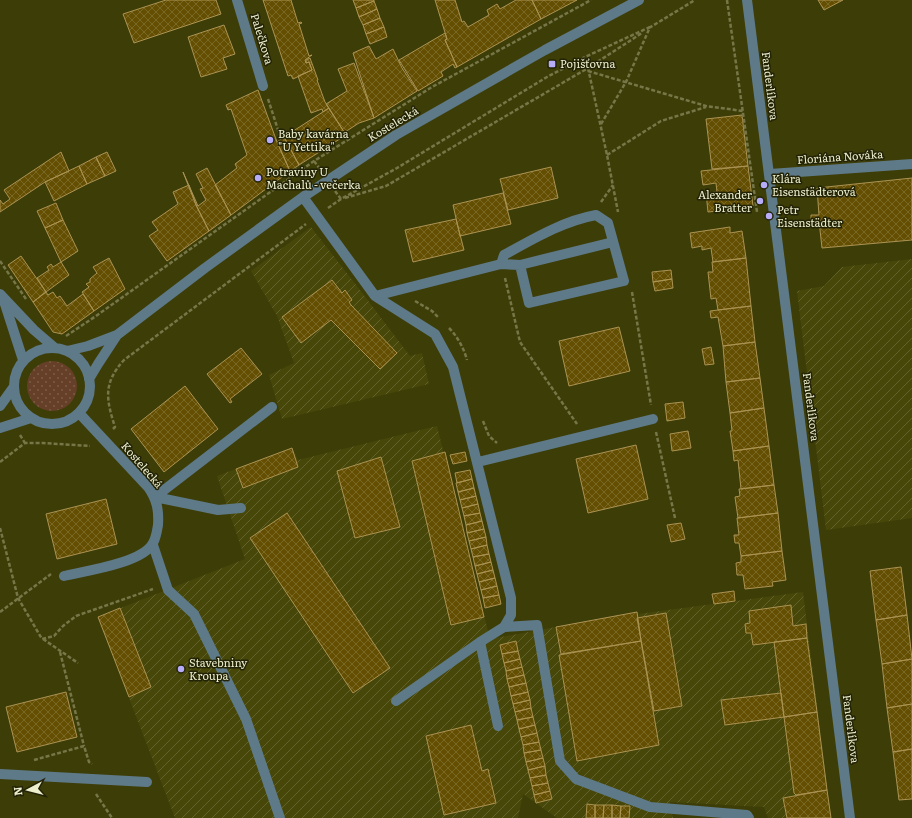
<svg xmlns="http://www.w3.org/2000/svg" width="912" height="818" viewBox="0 0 912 818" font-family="Literata,serif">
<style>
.industrial{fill:url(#industrial-furrows)}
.grass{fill:url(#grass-dots)}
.building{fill:url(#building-cross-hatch);stroke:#ab9353}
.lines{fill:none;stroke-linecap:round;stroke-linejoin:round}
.path{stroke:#767648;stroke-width:2.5;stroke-dasharray:4 2;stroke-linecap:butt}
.minor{stroke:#5e7a89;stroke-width:10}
.poi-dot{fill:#b6acf8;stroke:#232307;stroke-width:1.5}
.labels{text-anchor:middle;stroke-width:3;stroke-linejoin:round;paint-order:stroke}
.street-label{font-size:11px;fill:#eceecc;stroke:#232307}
.poi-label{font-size:11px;fill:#eceecc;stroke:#232307;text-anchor:start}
</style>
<defs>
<pattern id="industrial-furrows" width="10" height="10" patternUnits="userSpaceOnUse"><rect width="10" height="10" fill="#464709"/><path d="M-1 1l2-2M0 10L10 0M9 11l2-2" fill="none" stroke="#61622c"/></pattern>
<pattern id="grass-dots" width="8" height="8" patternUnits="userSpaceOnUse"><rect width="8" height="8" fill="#663f28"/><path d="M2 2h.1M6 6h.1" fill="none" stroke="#7c5b46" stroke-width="1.8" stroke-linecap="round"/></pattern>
<pattern id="building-cross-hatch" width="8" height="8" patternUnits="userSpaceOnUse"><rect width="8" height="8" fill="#644e02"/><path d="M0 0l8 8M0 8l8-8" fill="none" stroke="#7a6826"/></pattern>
</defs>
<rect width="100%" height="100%" fill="#3d3d08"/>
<path class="industrial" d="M311,227L360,290L410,356L422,353L429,384L282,419L269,375L294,363L277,316L251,271Z
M912,259V518L826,530L797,291L824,286L842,267Z
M437,426L490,639L637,612L638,614L803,592L831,818H768L764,807L670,802L673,818H557L523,794L518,818H175L98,617L245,559L217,476L292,448L298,460Z"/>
<path class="grass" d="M27 386a25 25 0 1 1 50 0a25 25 0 1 1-50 0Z"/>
<path class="building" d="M166,0H216L221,14L134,43L123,14Z
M263,0H291L298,23L301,22L302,23L299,24L309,56L312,55L305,60L306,63L309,62L312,70L293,79L291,75L288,76Z
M353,0H374V1L356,8Z
M435,0H455L462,22L464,21L468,27L489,15L487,10L497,4L500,9L516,0H532L541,19L457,67L445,40L447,39Z
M532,0H577L541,19Z
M818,0H843L824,10Z
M374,1L377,9L359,17L356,8Z
M377,9L380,18L363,25L359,17Z
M380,18L384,27L366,34L363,25Z
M224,25L235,54L223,58L227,69L201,77L188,37Z
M384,27L387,37L370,44L366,34Z
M445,33L447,39L445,40L457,67L455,68L453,64L441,72L443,76L418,91L399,60Z
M369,46L376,59L393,49L402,68L417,91L374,118L353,53Z
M310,58L318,80H317L325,102L329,108L323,112L322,109L311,113L298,76L312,70L309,62L306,63V60Z
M354,63L374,118L359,123L345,132L347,135H346L326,104L347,91L338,69Z
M258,90L277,142L290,171L231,215L215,185L237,168L235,164L247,155L231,109L228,110L226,105Z
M329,108L346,135L299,165L284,137Z
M742,115L748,166L712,169L706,119Z
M284,137L299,165L290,171L277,142Z
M61,152L69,171L45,182L0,212V200L3,204L10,199L4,190Z
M107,152L116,171L105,176L96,157Z
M96,157L105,176L87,184L79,166Z
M79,166L87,184L54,201L45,182Z
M748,166L753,206L740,208L741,211L725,213V210L708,212L706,193L717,192L716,183L703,185L701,171Z
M551,167L558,198L508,210L500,179Z
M207,168L231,215L209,231L196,205L183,172L198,206L206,200L200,189L203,188L196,174Z
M912,178V240L822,248L819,221L811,222V215H819L817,188Z
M189,185L196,205L209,231L167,261L149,236L158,230L152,222L178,204L173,192Z
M503,193L511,224L460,236L453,205Z
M56,203L63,220L45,228L37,211Z
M456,219L464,250L413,262L405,230Z
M63,220L78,251L61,262L45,228Z
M730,227V233L742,231L746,258L713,262L711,248L702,250V246L692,248L690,233Z
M21,256L46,292L33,302L8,265Z
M109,258L125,289L94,311L82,292L89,287L86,284L90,282V279L97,273L93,267Z
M746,258L751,306L718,310L716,298L711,299L708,272H713L712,262Z
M61,262L69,275L46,292L37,278L49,270L47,267L51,264L53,267Z
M671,270L672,279L653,282L652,272Z
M672,279L673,288L655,291L653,282Z
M332,280L342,293L345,290L352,300L349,302L351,305L397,353L380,369L331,320L301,343L282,317Z
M46,292L48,295L53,292L57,298L60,296L67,306L83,294L94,311L62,334L53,332L33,302Z
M751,306L755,342L723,346L718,317L711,318L710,311Z
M619,327L630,371L569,386L559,341Z
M755,342L760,378L726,382L723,346Z
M711,347L714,364L705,365L702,349Z
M241,348L262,374L230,399L232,402L230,403L207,374Z
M760,378L764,408L730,413L726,382Z
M185,386L218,429L164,472L131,429Z
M683,402L685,418L667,421L665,404Z
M764,408L769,446L733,451L730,431H732L730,413Z
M688,431L691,448L672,451L670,434Z
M636,445L648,499L588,513L576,459Z
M769,446L774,485L741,489L738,460L734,461L733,451Z
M292,448L298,467L243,488L236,469Z
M445,452L484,617L451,625L412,461Z
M465,452L467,461L453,464L450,455Z
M381,457L400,527L355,538L337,471Z
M470,470L472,479L457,483L455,473Z
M472,479L474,488L458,492L456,483Z
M774,485L778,513L738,518L735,497L740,496L739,489Z
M474,488L476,496L460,500L458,492Z
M476,496L478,504L462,508L460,500Z
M106,499L117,544L57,559L46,514Z
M478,504L480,513L464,516L462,508Z
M287,513L390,668L353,693L250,538Z
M480,513L482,521L466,525L464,516Z
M778,513L782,551L741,556L739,543H735L734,535H739L737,518Z
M482,521L484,529L467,533L466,525Z
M681,523L685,539L671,542L667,525Z
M484,529L486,537L469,541L467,533Z
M486,537L487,545L471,549L469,541Z
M487,545L489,554L473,557L471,549Z
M782,551L786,580L772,582L773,586L745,589L743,575H737L736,563L741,562V556Z
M489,554L491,562L475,566L473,557Z
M491,562L493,570L477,574L475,566Z
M901,567L907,615L876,620L870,571Z
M493,570L495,578L479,582L477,574Z
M495,578L497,586L481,590L479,582Z
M497,586L499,595L483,598L481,590Z
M734,591L735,601L714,604L712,594Z
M499,595L501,604L485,608L483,598Z
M791,605L793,626L806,624L807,638L753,645L751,633H746L745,624L750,623L749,611Z
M120,608L151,687L129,697L98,617Z
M637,612L641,641L561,654L556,627Z
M666,613L682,706L654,711L637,618Z
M907,615L912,659L882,664L876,620Z
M807,638L817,712L784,717L774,642Z
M516,641L518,651L502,654L500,645Z
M641,641L659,745L577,761L559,655Z
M518,651L520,659L504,663L502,654Z
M520,659L522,667L506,671L504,663Z
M912,659V704L887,708L882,664Z
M522,667L524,675L507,679L506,671Z
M524,675L526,683L509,687L507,679Z
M526,683L528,692L511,696L509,687Z
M66,692L77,737L17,752L6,707Z
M528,692L530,700L513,704L511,696Z
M781,693L784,717L725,725L721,700Z
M530,700L531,708L515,712L513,704Z
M912,704V749L893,752L887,708Z
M531,708L533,717L517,720L515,712Z
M817,712L827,790L796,795L794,793L784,717Z
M533,717L535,725L519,729L517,720Z
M471,725L482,771L488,769L496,803L444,815L426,736Z
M535,725L537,733L521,737L519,729Z
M537,733L539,742L523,745L521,737Z
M539,742L541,750L524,753L523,745Z
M912,749V799L899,800L893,752Z
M541,750L543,758L526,762L524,753Z
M543,758L545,766L528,770L526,762Z
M545,766L546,775L530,778L528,770Z
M546,775L548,783L532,786L530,778Z
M548,783L550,791L534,795L532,786Z
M827,790L831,818H787L783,798Z
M550,791L552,799L536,803L534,795Z
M587,804L595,805V818H586Z
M595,805H604L603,818H595Z
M604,805H612V818H603Z
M612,805L621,806L620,818H612Z
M621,806H630L629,818H620Z"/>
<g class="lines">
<path class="path" d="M727,0L757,212
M649,28L695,0
M588,68L607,155L618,212
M588,71L706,106L743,111
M268,99L281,139
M601,124L626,82L650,27
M607,155L661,121L706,107
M314,161L320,169
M295,168L298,172
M335,191L341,199
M345,198L386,186L588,68L642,33
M601,202L613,185
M328,208L341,199L397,168L547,77L585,57L650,27
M0,261L26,299
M505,278L520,342L577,424
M632,292L651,405
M415,301L432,311L439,318
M449,328C458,337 464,349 467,360
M66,336L96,316L314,161L432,87L591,0
M483,421L489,436L497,443
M113,429L115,427C106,399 103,383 124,360L306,224
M656,432L675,518
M20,435L25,443
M0,462L25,443H43L90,446
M0,528L18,598L42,639L54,636L63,626L76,616L153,589
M0,612L51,574
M43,639L78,663
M60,652L84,746
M34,760L84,746L89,762L92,764
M96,794L112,818"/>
<path class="minor" d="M237,0L263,86
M747,0L850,818
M770,174L912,164
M303,197L375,296L501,264L520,265L529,303L624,281L608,223L596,215C563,221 533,239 504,255L501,264
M520,265L613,242
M0,294L34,330L55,348
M375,296L435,334L453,367L511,598V615L504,627
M4,301L23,360
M14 386a38 38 0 1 1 76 0a38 38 0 1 1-76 0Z
M67,351L88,346L117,335L205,268L303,197L396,135L545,50L639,0
M89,379L98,364L117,335
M0,406L13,388
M0,428L31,418
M478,462L653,419
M155,497L272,407
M155,497L218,510L241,508
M153,545L168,590L194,614L246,719L280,818
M64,576C85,571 143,563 153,543C156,538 157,531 158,525C159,510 157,500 148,487L79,413
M480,642L498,726
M396,701L480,642L504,627L537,625L560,761L576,779L650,807L747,815L749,818
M0,774L147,782"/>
</g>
<g class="poi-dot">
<rect x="548" y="60" width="8" height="8" rx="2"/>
<circle cx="270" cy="140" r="4"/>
<circle cx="258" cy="178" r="4"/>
<circle cx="764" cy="185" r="4"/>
<circle cx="760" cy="201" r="4"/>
<circle cx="769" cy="216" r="4"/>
<circle cx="181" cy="669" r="4"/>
</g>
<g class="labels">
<g class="street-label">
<text transform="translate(262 39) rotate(73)" y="4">Palečkova</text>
<text transform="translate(770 86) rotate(83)" y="4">Fanderlíkova</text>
<text transform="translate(393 124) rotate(-31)" y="4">Kostelecká</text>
<text transform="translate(840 157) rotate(-4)" y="4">Floriána Nováka</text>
<text transform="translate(811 407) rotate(83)" y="4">Fanderlíkova</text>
<text transform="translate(142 465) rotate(49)" y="4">Kostelecká</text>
<text transform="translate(851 729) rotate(83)" y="4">Fanderlíkova</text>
</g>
<g class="poi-label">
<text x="560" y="68">Pojišťovna</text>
<text x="278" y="138">Baby kavárna<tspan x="278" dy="13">"U Yettika"</tspan></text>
<text x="266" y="176">Potraviny U<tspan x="266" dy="13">Machalů - večerka</tspan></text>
<text x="772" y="183">Klára<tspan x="772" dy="13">Eisenstädterová</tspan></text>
<text x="752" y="199" text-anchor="end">Alexander<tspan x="752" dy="13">Bratter</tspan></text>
<text x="777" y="214">Petr<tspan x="777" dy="13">Eisenstädter</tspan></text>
<text x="189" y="667">Stavebniny<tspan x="189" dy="13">Kroupa</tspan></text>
</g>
</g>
<g transform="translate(28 790) rotate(263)" stroke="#232307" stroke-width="3" paint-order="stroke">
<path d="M0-3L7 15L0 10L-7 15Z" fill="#eceecc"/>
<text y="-6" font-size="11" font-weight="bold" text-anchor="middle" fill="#eceecc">N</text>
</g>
</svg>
